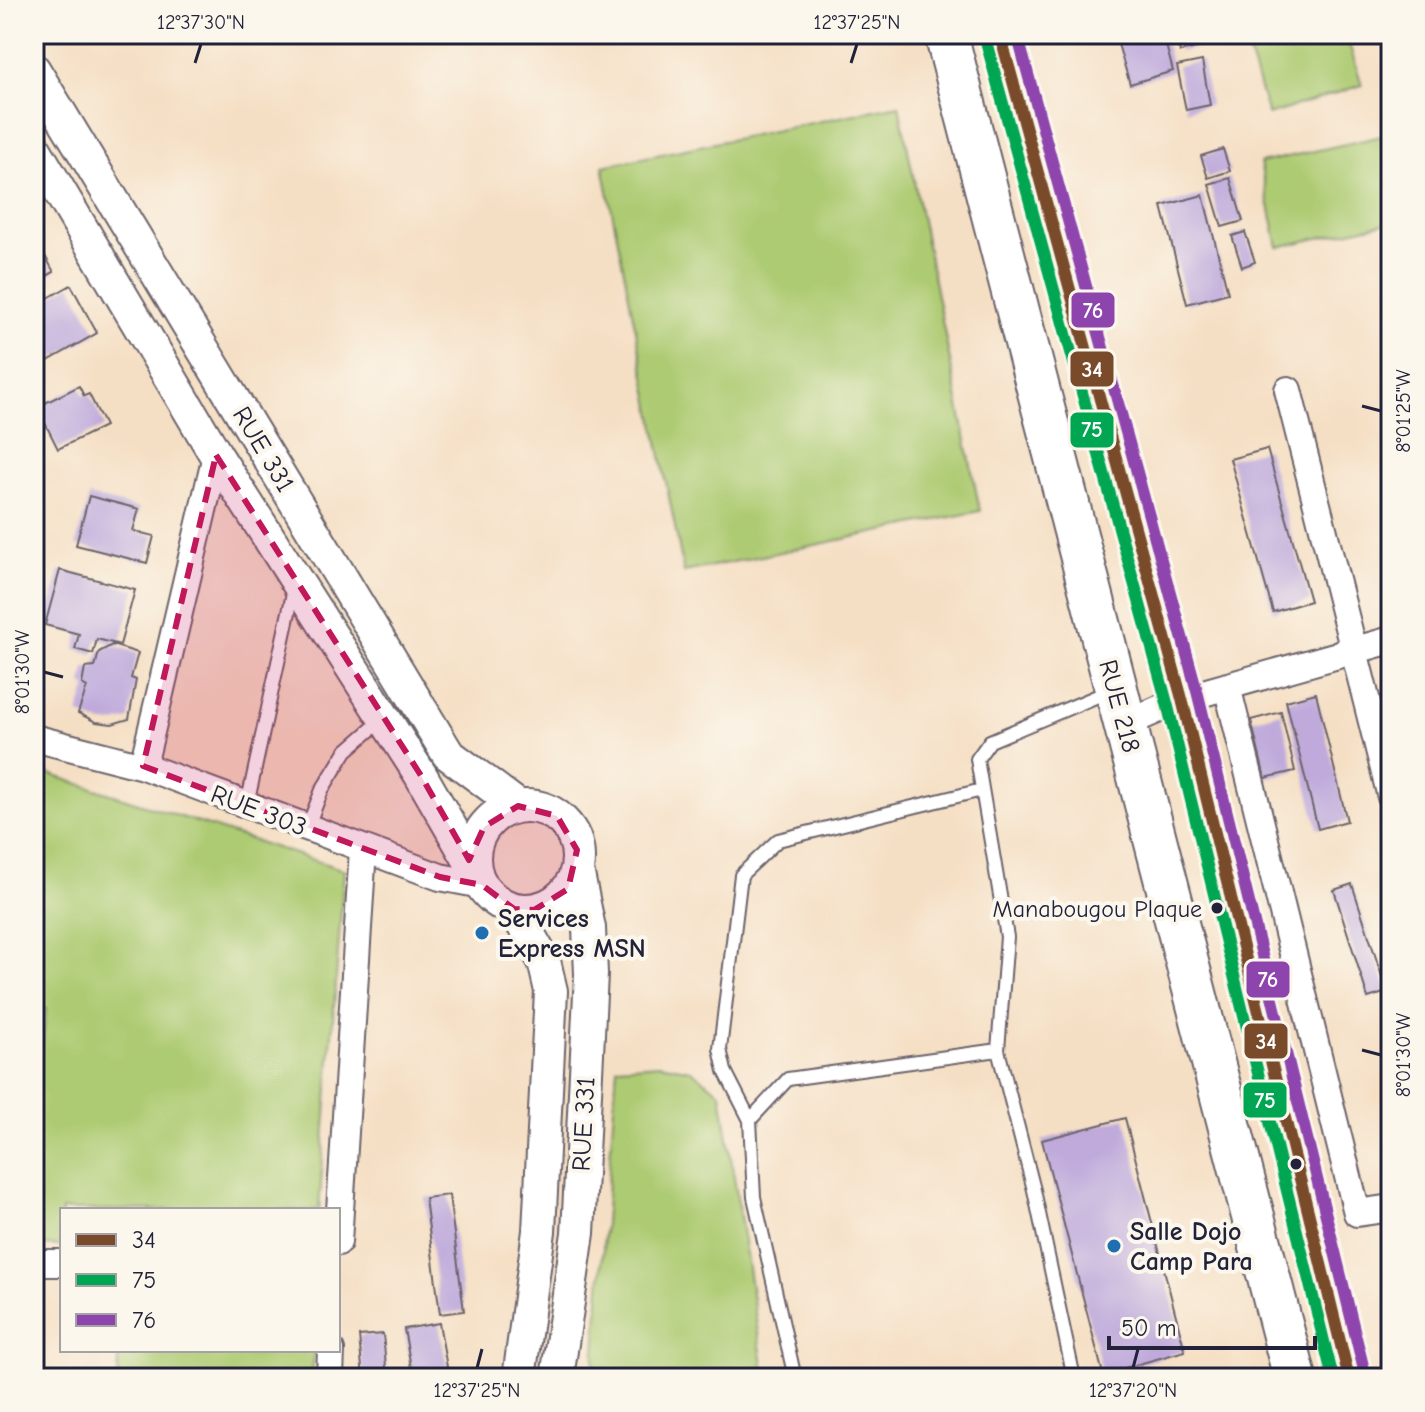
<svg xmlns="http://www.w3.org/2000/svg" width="1425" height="1412" viewBox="0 0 1425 1412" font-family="'Comic Neue',sans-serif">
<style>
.green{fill:#adcb72;stroke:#687656;stroke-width:2}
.building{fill:#bfaadb}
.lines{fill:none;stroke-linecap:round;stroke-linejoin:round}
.service-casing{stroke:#6c646b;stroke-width:16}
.minor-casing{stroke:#6c646b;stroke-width:30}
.tertiary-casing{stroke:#6c646b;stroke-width:36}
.trunk-casing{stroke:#6c646b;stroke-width:46}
.service{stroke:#fff;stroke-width:12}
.minor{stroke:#fff;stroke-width:26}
.tertiary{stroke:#fff;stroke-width:32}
.trunk{stroke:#fff;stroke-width:42}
.bus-1-casing{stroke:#fbf7ec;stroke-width:18}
.bus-2-casing{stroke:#fbf7ec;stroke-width:18}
.bus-3-casing{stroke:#fbf7ec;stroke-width:18}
.bus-1{stroke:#7a4b2a;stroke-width:12}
.bus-2{stroke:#00a651;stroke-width:12}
.bus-3{stroke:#8e44ad;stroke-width:12}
.marked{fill:#c2185b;fill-opacity:0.2;stroke:#c2185b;stroke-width:6;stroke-dasharray:16 10;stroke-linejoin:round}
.ticks{fill:none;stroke:#22223b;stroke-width:3}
.bus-dot{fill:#22223b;stroke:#fbf7ec;stroke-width:3}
.poi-dot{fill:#1f6fb2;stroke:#fbf7ec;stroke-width:3}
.labels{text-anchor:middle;stroke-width:8;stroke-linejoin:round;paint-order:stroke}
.bus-label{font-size:24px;fill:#22223b;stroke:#fbf7ec;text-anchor:end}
.street-label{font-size:26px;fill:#22223b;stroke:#fbf7ec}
.poi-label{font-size:26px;font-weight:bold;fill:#22223b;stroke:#fbf7ec;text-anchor:start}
.line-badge{stroke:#fbf7ec;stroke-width:3}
.badge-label{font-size:22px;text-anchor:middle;font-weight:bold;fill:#fff}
.neatline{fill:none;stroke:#22223b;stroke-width:3}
.ticks-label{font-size:20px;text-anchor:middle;fill:#22223b}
</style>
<rect width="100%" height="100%" fill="#fbf7ec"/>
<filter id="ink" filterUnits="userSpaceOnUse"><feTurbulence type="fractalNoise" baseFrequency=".0125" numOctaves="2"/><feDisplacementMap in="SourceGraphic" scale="16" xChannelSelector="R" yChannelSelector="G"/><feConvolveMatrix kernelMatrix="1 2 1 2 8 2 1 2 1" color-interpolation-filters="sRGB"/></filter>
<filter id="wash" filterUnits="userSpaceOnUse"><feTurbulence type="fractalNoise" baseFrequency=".006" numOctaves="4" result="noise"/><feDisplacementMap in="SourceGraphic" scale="32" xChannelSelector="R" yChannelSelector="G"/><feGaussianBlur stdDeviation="1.8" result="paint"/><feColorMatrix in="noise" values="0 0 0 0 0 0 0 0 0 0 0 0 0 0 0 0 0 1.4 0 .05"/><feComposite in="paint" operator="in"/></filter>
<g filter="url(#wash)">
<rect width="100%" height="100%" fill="#f5dfc4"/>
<path class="green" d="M1243,34H1346L1362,85L1268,115Z
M899,105L980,511L684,572L603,166Z
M1391,134V222L1278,247L1260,163Z
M34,769L344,870L319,1210H62V1246L34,1245V1127L46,1009L34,1008Z
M660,1064L691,1070L721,1093L765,1378H593L617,1067Z
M119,1350H314L312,1378H118Z"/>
<g id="blocks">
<path class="building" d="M1115,34H1163L1173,71L1130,84Z
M1176,34H1196L1199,47L1180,52Z
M1202,61L1210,105L1186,110L1177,66Z
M1223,149L1230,171L1208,178L1201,156Z
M1230,178L1243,221L1222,227L1209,184Z
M1203,195L1228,293L1187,304L1162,206Z
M1245,232L1255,262L1242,267L1232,236Z
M34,236L54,272L34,283Z
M71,285L97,333L34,369V306Z
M79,386L84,396L89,394L105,426L58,449L37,407Z
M1267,449L1310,601L1273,612L1230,459Z
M89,496L139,509L133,531L154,536L147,563L76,545Z
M60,570L135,590L120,645L97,639L93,654L75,649L79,634L45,625Z
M34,620L43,621L35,658H34Z
M112,645L138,653L131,678L136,680L129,719L112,724L96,722L78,713L87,687L82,684L85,668L95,667L99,652Z
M1316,693L1347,821L1318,829L1286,701Z
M1281,712L1295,771L1265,778L1251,720Z
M1352,884L1387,992L1368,998L1334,890Z
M1125,1118L1185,1351L1103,1374L1042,1140Z
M449,1195L464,1311L440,1314L425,1198Z
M439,1323L449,1378H413L404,1329Z
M383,1334L387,1378H363L359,1336Z"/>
</g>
</g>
<g filter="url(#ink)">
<use href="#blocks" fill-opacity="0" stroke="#6c646b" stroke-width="2"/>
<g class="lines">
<g class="service-casing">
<path id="service" d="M247,805L294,589
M307,828L322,790L346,751L384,718
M750,1120L725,1071L720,1049L741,875L778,840L982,790
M795,1378L754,1197L750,1120L788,1079L998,1050
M1074,1378L1034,1190L998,1050L1007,937L977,759L990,741L1112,690"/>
</g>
<g class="minor-casing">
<path id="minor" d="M1288,390L1391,797
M1227,686L1357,1213L1391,1208
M1125,724L1182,699L1391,640
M34,738L143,766L440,877L482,885
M143,766L216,455
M338,1242L363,849
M34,1263H62
M330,1378L331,1350"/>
</g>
<g class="tertiary-casing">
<path id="tertiary" d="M34,70L448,754L518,806
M34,148L216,455L420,774L474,868
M474 858a52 52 0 1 1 104 0a52 52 0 1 1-104 0Z
M514,909L544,961L551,991L539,1231L519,1378
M557,1378L578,1233L591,974L589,928L577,870"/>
</g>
<g class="trunk-casing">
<path id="trunk" d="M946,34L1295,1378
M1000,34L1182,699L1349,1378"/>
</g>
<use href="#service" class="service"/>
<use href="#minor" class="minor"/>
<use href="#tertiary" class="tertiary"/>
<use href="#trunk" class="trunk"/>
<g class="bus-1-casing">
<path id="bus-1" d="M1000,34L1182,699L1349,1378"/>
</g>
<g class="bus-2-casing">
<path id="bus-2" d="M985,38L1167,703L1333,1378"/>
</g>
<g class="bus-3-casing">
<path id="bus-3" d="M1017,34L1198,695L1365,1374"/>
</g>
<use href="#bus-1" class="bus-1"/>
<use href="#bus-2" class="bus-2"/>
<use href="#bus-3" class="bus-3"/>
</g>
</g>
<path class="marked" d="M216,455L420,774L469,860L484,827L518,806L557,816L577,850L568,889L534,910L514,909L482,885L440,877L143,766Z"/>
<path class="ticks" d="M195,63L201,44M851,63L857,44M1362,406L1381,411M44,672L63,677M1362,1050L1381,1055M477,1368L482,1349M1133,1368L1138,1349"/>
<g class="bus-dot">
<circle cx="1217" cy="908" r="7"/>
<circle cx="1296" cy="1164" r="7"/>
</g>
<g class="poi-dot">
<circle cx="482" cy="933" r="8"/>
<circle cx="1114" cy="1246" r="8"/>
</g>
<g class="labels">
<g class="bus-label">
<text x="1202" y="917">Manabougou Plaque</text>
</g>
<g class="street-label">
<text transform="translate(264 449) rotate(59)" y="9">RUE 331</text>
<text transform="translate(1120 706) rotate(75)" y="9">RUE 218</text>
<text transform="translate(259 810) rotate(21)" y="9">RUE 303</text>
<text transform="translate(583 1124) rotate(-87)" y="9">RUE 331</text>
</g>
<g class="poi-label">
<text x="498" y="927">Services<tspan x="498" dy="30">Express MSN</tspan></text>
<text x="1130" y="1240">Salle Dojo<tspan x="1130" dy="30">Camp Para</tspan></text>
</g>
</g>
<g class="line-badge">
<rect x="1070" y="291" width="46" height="38" rx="8" fill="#8e44ad"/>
<rect x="1069" y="350" width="46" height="38" rx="8" fill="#7a4b2a"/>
<rect x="1069" y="411" width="46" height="38" rx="8" fill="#00a651"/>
<rect x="1245" y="960" width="46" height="39" rx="8" fill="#8e44ad"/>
<rect x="1243" y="1022" width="46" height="38" rx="8" fill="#7a4b2a"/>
<rect x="1242" y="1081" width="46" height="38" rx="8" fill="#00a651"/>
</g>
<g class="badge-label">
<text x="1093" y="318">76</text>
<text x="1092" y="377">34</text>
<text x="1092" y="437">75</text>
<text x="1268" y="987">76</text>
<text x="1266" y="1049">34</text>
<text x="1265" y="1108">75</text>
</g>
<rect width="1425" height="1412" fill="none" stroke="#fbf7ec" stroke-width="88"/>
<rect x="60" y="1208" width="280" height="144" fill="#fbf7ec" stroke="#a4a2a5" stroke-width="2"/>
<rect x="76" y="1234" width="40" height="12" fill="#7a4b2a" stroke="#a4a2a5" stroke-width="2"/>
<text x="132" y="1248" font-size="24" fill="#22223b">34</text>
<rect x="76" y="1274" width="40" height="12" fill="#00a651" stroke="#a4a2a5" stroke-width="2"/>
<text x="132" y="1288" font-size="24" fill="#22223b">75</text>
<rect x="76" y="1314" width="40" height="12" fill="#8e44ad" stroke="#a4a2a5" stroke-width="2"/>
<text x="132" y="1328" font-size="24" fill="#22223b">76</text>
<path d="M1109 1336v12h206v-12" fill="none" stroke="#22223b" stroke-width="4"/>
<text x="1121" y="1336" font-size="24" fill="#22223b" stroke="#fbf7ec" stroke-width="6" paint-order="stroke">50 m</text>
<rect x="44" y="44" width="1337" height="1324" class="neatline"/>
<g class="ticks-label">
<text x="201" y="29">12°37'30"N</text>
<text x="857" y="29">12°37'25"N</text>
<text transform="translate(1403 411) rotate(-90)" y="7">8°01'25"W</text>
<text transform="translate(22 672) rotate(-90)" y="7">8°01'30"W</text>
<text transform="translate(1403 1055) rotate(-90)" y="7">8°01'30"W</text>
<text x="477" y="1397">12°37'25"N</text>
<text x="1133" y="1397">12°37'20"N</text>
</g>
</svg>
